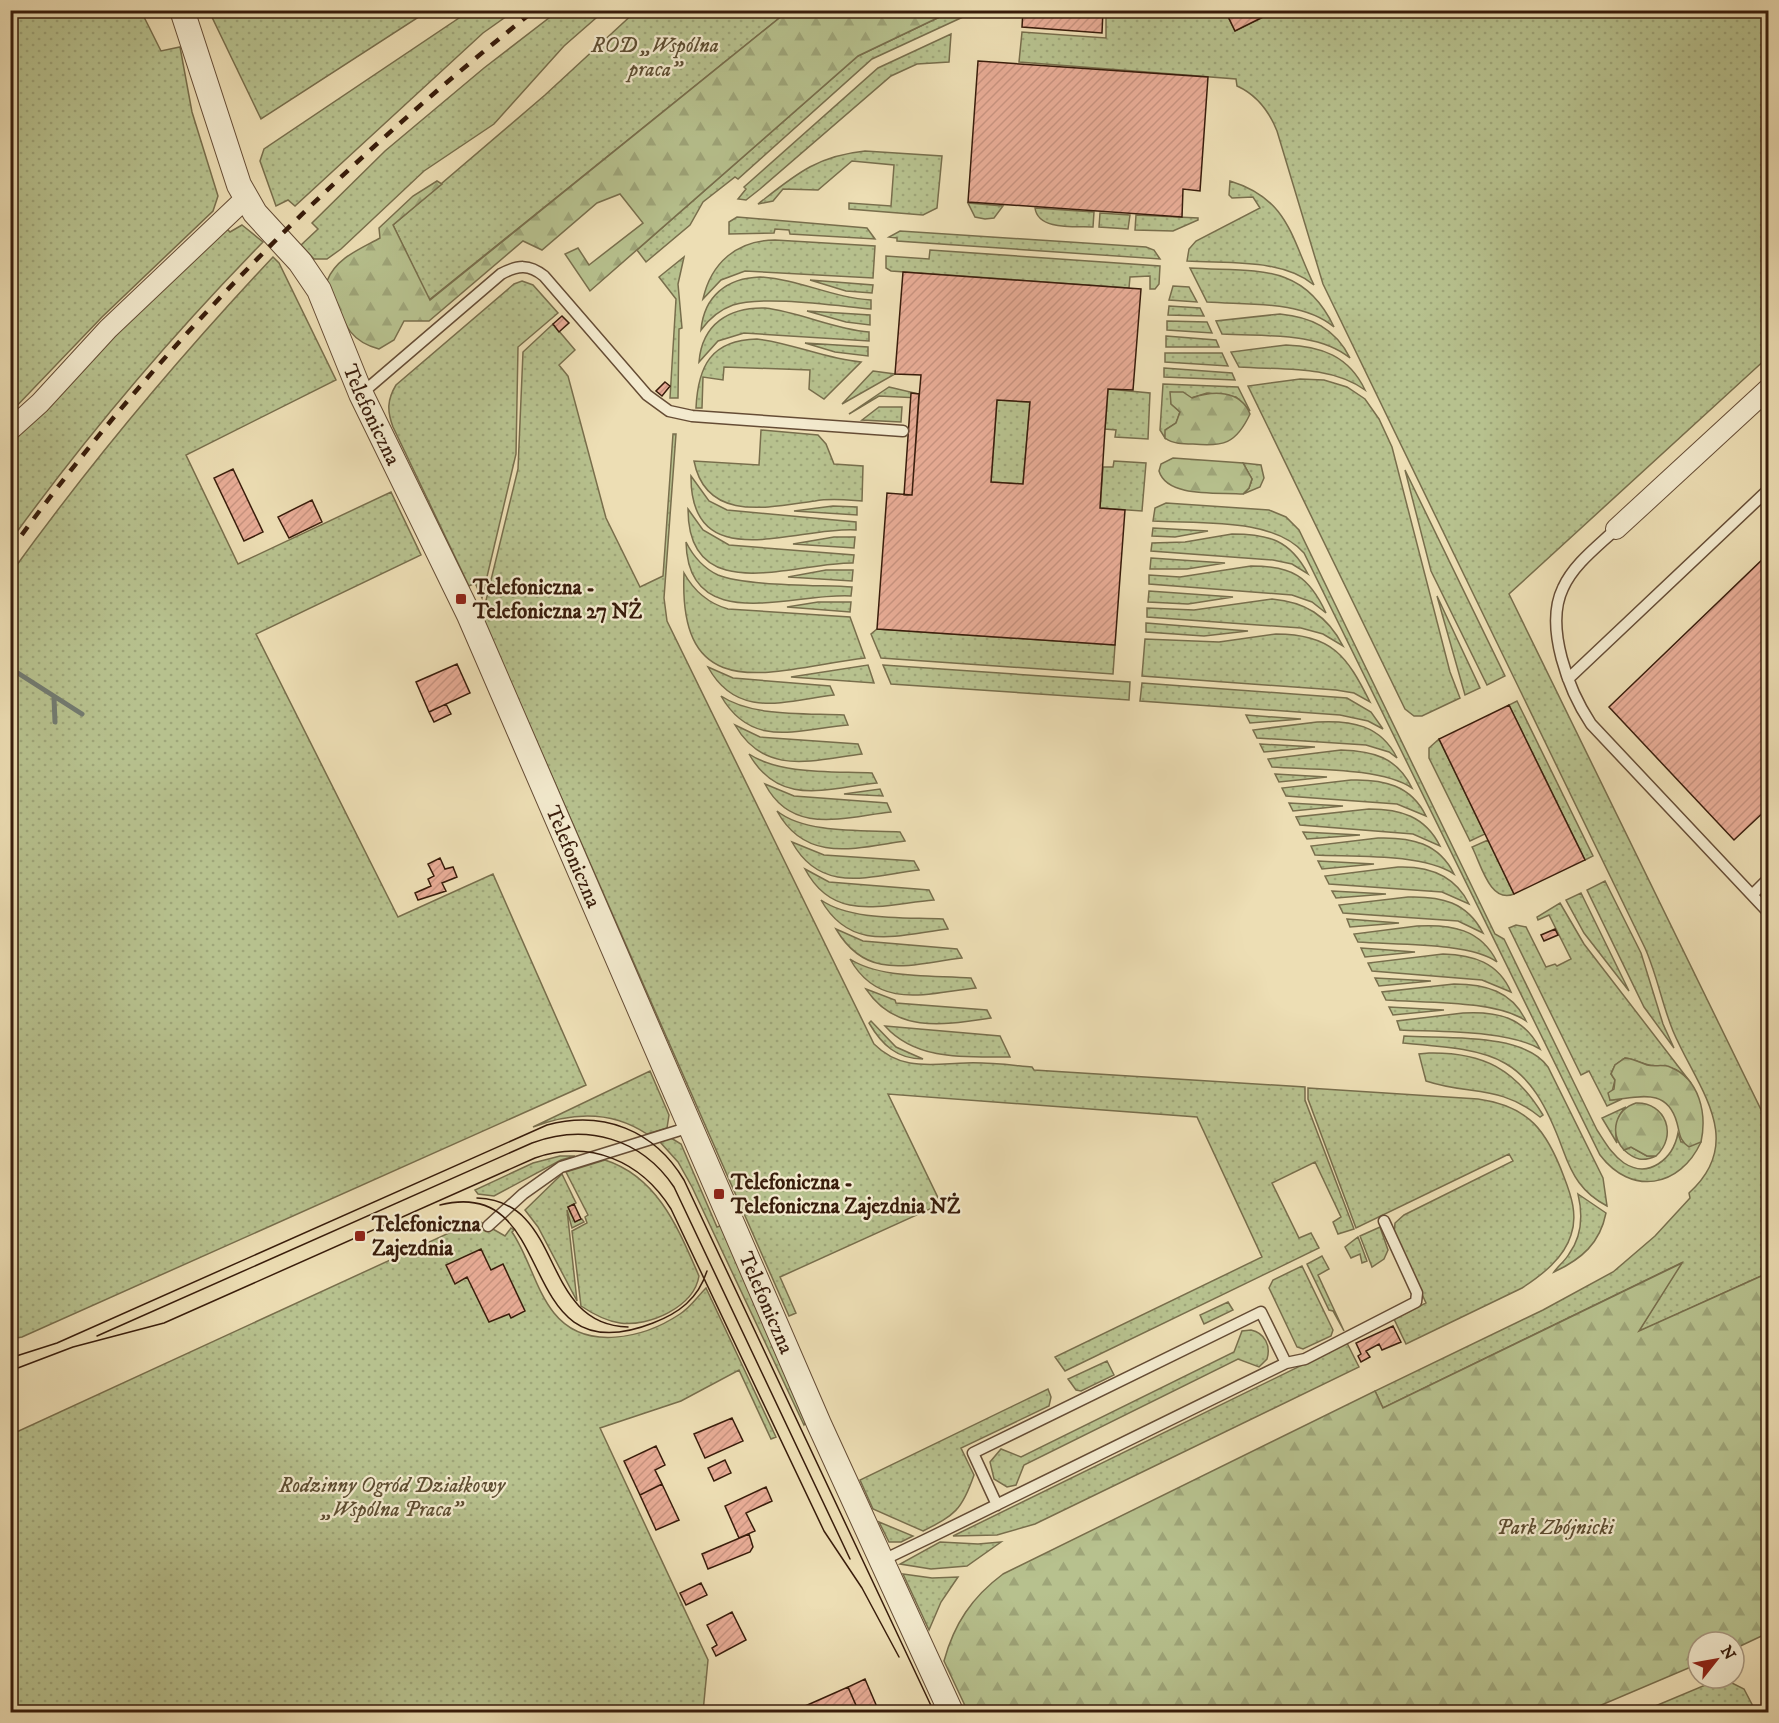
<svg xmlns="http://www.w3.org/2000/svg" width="1779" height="1723" viewBox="0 0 1779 1723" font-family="'IM FELL DW Pica',serif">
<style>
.grass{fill:url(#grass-dots);stroke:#786e4c;stroke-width:1.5}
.forest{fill:url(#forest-firs);stroke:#786e4c;stroke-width:1.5}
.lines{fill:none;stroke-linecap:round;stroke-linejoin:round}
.stream{stroke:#737b71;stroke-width:5}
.building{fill:url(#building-hatch);stroke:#381c0b;stroke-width:1.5;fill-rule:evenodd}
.service-casing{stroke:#654c35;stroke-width:13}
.minor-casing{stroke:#654c35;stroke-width:22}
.tertiary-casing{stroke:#654c35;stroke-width:26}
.service{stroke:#f3eace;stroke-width:10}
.minor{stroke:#f3eace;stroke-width:20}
.tertiary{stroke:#f3eace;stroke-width:24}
.tram{stroke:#381c0b;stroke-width:1.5}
.rail{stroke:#381c0b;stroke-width:4.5;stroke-dasharray:10 10;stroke-linecap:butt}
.poi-dot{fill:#8f2418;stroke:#f3eace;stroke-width:2}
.labels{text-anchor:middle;stroke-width:4.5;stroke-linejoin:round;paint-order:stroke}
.park-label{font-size:21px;font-style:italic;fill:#5e4e32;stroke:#f3eace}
.street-label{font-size:21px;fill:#381c0b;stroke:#f3eace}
.poi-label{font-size:21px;font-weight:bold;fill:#381c0b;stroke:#f3eace;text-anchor:start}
</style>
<defs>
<pattern id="grass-dots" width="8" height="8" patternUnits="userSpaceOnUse" patternTransform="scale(1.5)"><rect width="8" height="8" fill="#b7c18e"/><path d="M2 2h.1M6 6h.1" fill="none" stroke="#9ea579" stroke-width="1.8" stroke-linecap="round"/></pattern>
<pattern id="forest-firs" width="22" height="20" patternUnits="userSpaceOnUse" patternTransform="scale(1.5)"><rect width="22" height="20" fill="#b7c18e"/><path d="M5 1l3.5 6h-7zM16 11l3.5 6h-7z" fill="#9ea579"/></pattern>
<pattern id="building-hatch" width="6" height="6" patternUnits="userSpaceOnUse" patternTransform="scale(1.5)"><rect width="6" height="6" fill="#e8ac96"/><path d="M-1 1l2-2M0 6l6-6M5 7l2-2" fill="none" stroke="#c89380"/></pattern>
</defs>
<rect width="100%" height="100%" fill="#eddeb4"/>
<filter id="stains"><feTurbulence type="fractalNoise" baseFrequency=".00333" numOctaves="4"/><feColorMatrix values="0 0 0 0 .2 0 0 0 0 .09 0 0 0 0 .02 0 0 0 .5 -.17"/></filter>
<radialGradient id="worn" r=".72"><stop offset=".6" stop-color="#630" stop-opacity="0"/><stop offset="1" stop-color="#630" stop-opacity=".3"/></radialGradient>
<path class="grass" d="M11,10L141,11L161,51L180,47L192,112L218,196L213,211L102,317L11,412Z
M471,10L514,11L483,33L295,206L288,200L276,206L260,161L264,149Z
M1263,10L1768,11V357L1509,594L1768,1124V1273L1638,1332L1681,1263L1383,1408L1375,1391L1543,1310L1613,1272L1655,1236L1690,1198L1689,1193C1748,1140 1696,1086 1673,1031C1662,1004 1657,975 1645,948L1323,284L1277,131C1269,111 1257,95 1237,86L1236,79L1019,62L1022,32L1106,38V11H1225L1235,31L1265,16Z
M209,11H428L261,119Z
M558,11H604L564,46L494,124L424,171L341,249L327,259H314L301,245L318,229L312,223L385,151L484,68Z
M636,11H788L429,300L393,225L545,95Z
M952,11H976L872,59L738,179L735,177L703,202L690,225L646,262L637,250L858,56Z
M951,34L949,62L917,64L891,76L760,189L746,200L738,199L746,189L744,187L878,68Z
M865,151L942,156L937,208L923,215L849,209V203L891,206L894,165L852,161L818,190L783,189L773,201L758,204C795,175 816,156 865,151Z
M1230,181C1289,199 1291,238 1314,285C1281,258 1227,264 1187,261L1189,249L1196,241L1260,208L1253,197L1232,198L1229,195Z
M968,203L1003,206L994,218L985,219L975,217Z
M1035,208L1094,212L1093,227C1076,226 1038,231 1035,208Z
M1100,213L1130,215L1128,229L1099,227Z
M1136,215L1198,218V220L1173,231L1135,230Z
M737,217L867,228L875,239L790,234L789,230L775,229L774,233L729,234V222Z
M242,225L263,242C172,335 87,435 11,540V441L119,331L226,228L230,232Z
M900,231L1146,247L1154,250L1160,259L897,241V238L889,237Z
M775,240L875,246L873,278L745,271L721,280L703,299C711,263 737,240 775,240Z
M930,250L1160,266L1159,284L1155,289H1150V276L1130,277L1129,288L891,271L886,268V256L929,259Z
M273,257L279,263L336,380L186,455L238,564L391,492L421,555L256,634L398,917L493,874L586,1085L22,1337L11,1339V573C91,462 179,357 273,257Z
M684,257L678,284L682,328L679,329L678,398H670L676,299L659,277Z
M1190,268C1253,272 1303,261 1334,327C1302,300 1247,305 1207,302Z
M760,277C799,279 833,298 871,300V309C837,306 763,295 733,305C719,310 709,319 701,330C704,296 727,278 760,277Z
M810,280L873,285L872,293L846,291Z
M522,281L533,285L558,313L518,347L516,454L482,598L475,583L469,586L393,427C387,411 387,400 396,385L514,284Z
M1173,286L1189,287L1197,302L1169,300Z
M1169,306L1200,308L1204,316L1168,315Z
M765,308C800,312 833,329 869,332V341L744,333L718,341L699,362C702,324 729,307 765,308Z
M807,311L870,315V325L846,322Z
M1280,314C1311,317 1335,328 1350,358C1317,331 1263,337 1222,334L1216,321Z
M1167,321L1207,322L1212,333L1167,330Z
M553,324L575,350L559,365L568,376L606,518L640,587L663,576L673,434H676L664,598L667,621L874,1044C901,1071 931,1064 966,1063C988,1062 1010,1065 1032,1067L1034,1070L1305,1087V1100L1354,1229L1338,1234L1333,1222L1341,1217L1315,1162L1272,1183L1299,1238L1311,1233L1319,1248L1065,1371L1055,1357L1262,1257L1197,1117L888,1094L941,1204L780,1277L796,1313L789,1316L482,617L518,469L523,352Z
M1166,336L1216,340L1219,347H1166Z
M757,339C793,343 825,359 861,362L824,399L809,389L810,370L724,367L723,380L703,377L702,408H696C698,366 711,340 757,339Z
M805,343L868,347V356L835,352Z
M1286,345C1321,346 1349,356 1365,390C1330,365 1280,370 1239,367L1231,352Z
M1165,353H1222L1228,366L1165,362Z
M1164,368L1232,373L1235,380L1164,377Z
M873,371L895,374L842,404Z
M1300,379L1324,380L1347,387L1365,399L1379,419L1392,447L1450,672L1460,698L1422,716H1414L1405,709L1248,386Z
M1163,384L1238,387L1250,411L1236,397L1207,393L1191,398L1171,392V404L1180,412L1176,423L1166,430L1165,438L1160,430Z
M889,387L919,394V398L879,396L849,414Z
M1108,389L1150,393L1148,439L1115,437L1116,430L1105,429Z
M997,400L1030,402L1023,484L991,482Z
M879,407H902L901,422L862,420Z
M761,430L818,435L826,444L834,464L863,466L862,501C847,500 831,498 815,501C770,507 706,523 694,461L759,465Z
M1114,461L1146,463L1142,511L1100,508L1103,467H1113Z
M1243,463L1261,465L1264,478L1260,487L1243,494L1249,488L1252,479Z
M1405,470L1505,676L1487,685L1431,571Z
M691,476L709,501L727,510L856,522V530C797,526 690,578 691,476Z
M1166,503L1269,510L1286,517L1299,530L1495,934L1504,939L1597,1130C1605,1142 1612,1155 1624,1163C1649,1179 1673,1159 1678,1133L1681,1142H1701C1680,1188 1631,1196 1600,1155L1304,553C1273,517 1198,524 1153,521L1155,508Z
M833,506L857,507V515L794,511Z
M688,509L703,530L729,545L854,555L853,563C795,562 688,609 688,509Z
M1153,528L1208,531L1175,537L1152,536Z
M1232,534C1269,534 1290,540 1308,574L1292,564L1273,560L1151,551L1152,543L1185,542Z
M834,537H855L854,548L793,544Z
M686,542C693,556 703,568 718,575C744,586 820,585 852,587L851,596C794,592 688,637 686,542Z
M1151,558L1225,563L1187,569H1150Z
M1251,566C1292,566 1309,576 1326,613L1312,602L1292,595L1149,584V575L1180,577Z
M826,570H853L852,581L788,577Z
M684,573C694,591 707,603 728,609L850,617L865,658C775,669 678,711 684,573Z
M1149,591L1233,597L1188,604L1148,602Z
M1437,596L1480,688L1465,695Z
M1272,599C1305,602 1327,615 1343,646L1323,634L1301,628L1147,617V608L1194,610Z
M818,602H851L850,612L787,607Z
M1146,623L1248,631L1204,636L1146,632Z
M877,629L1115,645L1113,674L881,658L871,634Z
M1276,634C1332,634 1347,656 1370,702L1354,693L1336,690L1142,676L1145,639L1219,642Z
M868,665L874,683L791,677Z
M883,665L1130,682L1129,700L891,684Z
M708,667L733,678L830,686L834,695C785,701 737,720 708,667Z
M1142,683L1347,698L1371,712L1383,729L1368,721L1340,715L1140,701Z
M721,696C752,717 807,713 844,715L848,725C799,729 752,750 721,696Z
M1517,701L1593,856L1585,860L1509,705Z
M1246,715L1301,719L1250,723Z
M1317,722C1351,720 1381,725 1397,758L1389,752L1366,745L1257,738L1253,730Z
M735,725L760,737L858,744L862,754C813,760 765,777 735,725Z
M1439,739L1485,834L1470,841L1429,758V748Z
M1260,744L1315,747L1264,752Z
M1341,750C1373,751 1397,757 1412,788C1380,767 1310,770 1272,767L1268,759Z
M749,754C780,775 836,771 872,773L877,783C827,788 780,808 749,754Z
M1275,774L1327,777L1279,782Z
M1351,780C1383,779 1411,785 1426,816L1397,804L1286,796L1282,788Z
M765,784L794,796L887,803L891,812C844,817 792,836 765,784Z
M880,789L883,796L844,794Z
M1289,803L1343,806L1293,811Z
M1369,809C1400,809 1425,816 1440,846L1413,834L1300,825L1296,817Z
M777,811C805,834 865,830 900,832L905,841C856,848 806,864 777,811Z
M1303,832L1360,835L1307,839Z
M1378,838C1411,837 1439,843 1454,874C1421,853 1354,857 1315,855L1311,846Z
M1488,840L1514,894C1490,904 1481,864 1472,847Z
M792,842L824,855L914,861L919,870C870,876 821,895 792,842Z
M1318,861L1374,864L1322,869Z
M1398,867C1429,866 1455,875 1469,904L1442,892L1329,884L1325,876Z
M805,869L829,882L929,890L934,900C884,904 834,924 805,869Z
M1605,881L1641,953L1663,1024L1674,1048L1644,1007L1587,890Z
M1332,891L1386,894L1336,898Z
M1581,893L1629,991L1584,933L1566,900Z
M1408,897C1441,896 1467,902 1483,933L1458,921L1343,913L1339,905Z
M821,900C851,921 907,917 943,919L948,929C898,935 851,953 821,900Z
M1560,903L1584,944L1691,1083C1673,1062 1671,1071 1649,1065C1640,1063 1634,1059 1625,1058L1615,1065L1611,1074L1615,1080L1610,1100L1622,1099L1607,1106L1589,1071L1581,1075L1509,928L1516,925L1526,927L1546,967L1555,964L1557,966L1571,959L1549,915L1538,920L1537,917Z
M1347,919L1399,923L1350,927Z
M1417,926C1451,924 1481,929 1497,962C1470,942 1393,945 1358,942L1354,934Z
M836,929L863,941L957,949L962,958C911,964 867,982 836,929Z
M1361,948L1415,952L1365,957Z
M1443,954C1473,955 1498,962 1511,992L1482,980L1372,971L1368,963Z
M850,959C880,979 936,975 971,978L976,988C928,993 879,1011 850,959Z
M1375,978L1431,981L1379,986Z
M1454,984C1485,984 1512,991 1526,1021C1496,1000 1424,1003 1386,1000L1382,992Z
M866,989L895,1000L896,1003L987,1010L991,1018C944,1025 896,1034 866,989Z
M1389,1007L1444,1010L1393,1015Z
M1463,1013C1497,1011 1524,1017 1540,1049C1508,1030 1439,1032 1400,1030L1397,1021Z
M871,1021L896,1047L923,1059C897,1059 882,1045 869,1023Z
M885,1026L1000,1036L1010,1057C966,1057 916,1061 885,1026Z
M1404,1036C1443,1039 1524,1032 1548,1067L1603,1178L1607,1206C1582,1193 1572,1175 1563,1150C1528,1054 1498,1051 1403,1043Z
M1429,1053C1483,1052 1515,1069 1543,1115L1540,1117C1499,1084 1471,1096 1426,1081L1419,1054Z
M650,1071L669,1115L667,1128L647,1134C611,1110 572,1112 533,1127Z
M1308,1088L1478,1099C1529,1106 1547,1131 1564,1177C1571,1195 1578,1215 1571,1235C1564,1258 1542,1275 1522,1288L1406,1344L1394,1319L1426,1303L1394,1234L1395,1223L1404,1215L1513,1161L1509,1154L1356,1228L1308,1099Z
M1626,1107C1617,1115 1614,1130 1617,1143L1602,1118Z
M671,1138L681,1144L717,1227L723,1225L807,1421L804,1425L692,1187L678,1162L660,1142Z
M1631,1147L1647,1156H1656C1643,1162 1635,1160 1624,1150Z
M560,1156H575L561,1160L494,1196L478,1194L475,1190L533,1163Z
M605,1160C658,1177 678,1228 699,1276C694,1307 649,1327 620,1323C605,1321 593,1314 581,1306L572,1231L587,1223L585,1217L588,1215L566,1172Z
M562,1174L576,1203L568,1207L575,1221L582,1219L584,1222L572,1228L567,1210L577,1301L538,1227L525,1210Z
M1578,1194L1606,1213C1600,1243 1582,1259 1554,1272C1558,1266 1565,1261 1569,1254C1582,1236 1583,1215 1578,1194Z
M477,1220L505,1236L511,1228L514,1230L512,1232C529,1257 535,1289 554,1313C585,1352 644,1338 680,1314C691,1307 697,1297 706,1288L776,1437L771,1439L739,1370L681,1401L600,1428L708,1660L703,1712H11L10,1435Z
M1380,1227L1388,1250L1384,1259L1372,1267L1360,1236Z
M1358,1237L1367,1261L1362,1263L1360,1254L1351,1258L1345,1247Z
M1322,1256L1329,1269L1318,1275L1344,1331L1333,1311L1329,1310L1307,1264Z
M1302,1266L1333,1330L1331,1336L1303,1349L1297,1347L1269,1288L1273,1280Z
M1228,1302L1233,1310L1204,1324L1200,1315Z
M1251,1330C1265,1333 1271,1346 1267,1359L1259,1367L1238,1359L1024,1465L1016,1485L1007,1487L994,1479L990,1462L1001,1449L1021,1457L1234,1352L1242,1331Z
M1347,1343L1359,1367L1035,1524L997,1535L953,1536Z
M1107,1361L1114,1375L1081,1391L1076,1390L1068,1379Z
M1048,1389L1051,1397L1049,1406L961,1448L974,1475C962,1510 955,1515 923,1531L873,1509L860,1480Z
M879,1522L913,1536L901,1542H889Z
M940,1542L978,1544L1001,1542L967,1566L931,1569L900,1564Z
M903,1574L932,1578L958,1577L941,1602L929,1630Z
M1722,1678L1744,1689L1756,1712H1641Z"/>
<path class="forest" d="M788,11H952L858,56L590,291L565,254L578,248L589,265L643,223L620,194L597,203L542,250L523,241L429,321H404L394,340L379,349C341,339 343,312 327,281C336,258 360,249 380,238L379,228L413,196L437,181L442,184L393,225L430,300Z
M1170,392H1183L1192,398C1212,391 1240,389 1250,414C1236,444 1223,447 1193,444C1183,444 1173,444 1165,438V430L1176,423L1180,412L1171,404Z
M1173,458L1243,463L1252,479L1249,488L1243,494C1218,492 1167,498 1159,471L1161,464Z
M1625,1058C1634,1059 1639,1062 1647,1065C1655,1067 1663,1064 1670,1067C1700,1079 1707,1114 1701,1142L1689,1147C1679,1140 1680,1134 1677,1123C1667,1086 1637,1098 1610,1100L1608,1093L1614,1089L1615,1080L1611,1074L1615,1065Z
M1636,1103C1666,1102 1678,1136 1656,1156H1647L1631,1147L1624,1150C1609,1133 1615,1110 1636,1103Z
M1682,1263L1639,1331L1768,1273V1633L1734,1649V1642H1698V1664L1585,1712H968L944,1661C954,1624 972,1597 1003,1574L1375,1391L1383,1408Z"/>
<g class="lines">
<path class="stream" d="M10,668L82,714
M54,698L55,722"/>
</g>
<path class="building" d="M1023,10H1103L1102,33L1022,27Z
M1225,10H1263L1265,16L1235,31Z
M978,61L1208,77L1200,191L1183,189L1182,217L968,202Z
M903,272L1141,289L1133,390L1108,389L1105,429L1100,508L1125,510L1115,645L877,629L887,493L912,495L919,398L921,375L895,374ZM997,400L1030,402L1023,484L991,482Z
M562,316L569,323L559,332L553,324Z
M665,382L670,386L662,396L656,391Z
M911,393L919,394L912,495H904Z
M233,469L263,532L244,541L214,478Z
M312,500L322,522L289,538L278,517Z
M1768,554V808L1734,840L1609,707Z
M457,664L470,693L429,712L416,682Z
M446,704L451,714L434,722L429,712Z
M1509,705L1585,860L1514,894L1439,739Z
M440,858L445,869L453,867L457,877L442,883L446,891L418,900L415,893L431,886L428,879L434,876L428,864Z
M1555,929L1558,935L1544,941L1541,935Z
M574,1204L581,1219L575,1222L568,1207Z
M481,1249L491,1270L503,1264L525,1311L511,1318L509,1314L489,1322L467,1277L455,1284L446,1265Z
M1393,1326L1401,1342L1382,1350L1379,1344L1366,1351L1370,1357L1361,1362L1358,1356L1361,1354L1356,1343Z
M732,1418L743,1441L705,1458L694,1434Z
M656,1446L665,1465L655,1470L662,1484L640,1495L624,1461Z
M725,1460L731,1473L714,1481L708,1468Z
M662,1484L679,1520L656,1530L640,1495Z
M766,1487L772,1501L746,1513L755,1531L739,1538L725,1506Z
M749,1534L753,1547L750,1552L708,1569L702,1554Z
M701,1583L707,1595L686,1605L680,1593Z
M732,1612L746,1640L716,1656L712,1648L717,1645L707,1625Z
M865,1679L877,1707L859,1712L848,1687Z
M848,1687L859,1712H805L803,1707Z
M803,1707L805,1712H791Z"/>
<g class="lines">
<g class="service-casing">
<path id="service" d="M361,394L501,274C518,265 529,264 544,276L647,395L669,411L692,416L903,431
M1616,529C1597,547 1574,564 1563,588C1544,627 1569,691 1591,724L1768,912
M1568,679L1768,490
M1752,895L1768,879
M488,1226L523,1194L561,1167L690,1127
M1286,1363L1305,1359L1416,1302L1417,1293L1384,1221
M881,1561L931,1537L1286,1363L1261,1312L973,1453L997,1505"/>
</g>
<g class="minor-casing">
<path id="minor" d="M10,430L40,403L108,329L246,198
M1616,529L1768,389"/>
</g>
<g class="tertiary-casing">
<g id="tertiary">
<path id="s1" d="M182,10L239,185L255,213L300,262L319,290L361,394L469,615L819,1424L951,1712"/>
</g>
</g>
<use href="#service" class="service"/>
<use href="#minor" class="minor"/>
<use href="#tertiary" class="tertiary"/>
<path class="tram" d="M477,1198C566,1201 538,1324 628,1327
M440,1205C563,1174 510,1379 653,1323C679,1313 698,1299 707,1271
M97,1336L532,1143C586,1123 641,1138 674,1187L850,1559
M10,1358L57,1343L547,1125C603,1110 654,1130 684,1180L934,1712
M10,1371L73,1347L164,1323L535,1158C590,1139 641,1161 671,1209L824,1531L862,1588L899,1657"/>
<path class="rail" d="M10,551C157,347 338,166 535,10"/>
</g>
<g class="poi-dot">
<rect x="455" y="593" width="12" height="12" rx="3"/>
<rect x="713" y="1188" width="12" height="12" rx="3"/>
<rect x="354" y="1230" width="12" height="12" rx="3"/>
</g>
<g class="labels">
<g class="park-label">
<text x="655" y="52">ROD „Wspólna<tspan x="655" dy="24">praca”</tspan></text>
<text x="392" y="1492">Rodzinny Ogród Działkowy<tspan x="392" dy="24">„Wspólna Praca”</tspan></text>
<text x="1555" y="1534">Park Zbójnicki</text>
</g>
<g class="street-label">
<text dy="7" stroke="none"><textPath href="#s1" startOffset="452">Telefoniczna</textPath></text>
<text dy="7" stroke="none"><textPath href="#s1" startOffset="938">Telefoniczna</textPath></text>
<text dy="7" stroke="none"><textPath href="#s1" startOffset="1424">Telefoniczna</textPath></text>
</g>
<g class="poi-label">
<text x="473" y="594">Telefoniczna -<tspan x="473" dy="24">Telefoniczna 27 NŻ</tspan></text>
<text x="731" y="1189">Telefoniczna -<tspan x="731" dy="24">Telefoniczna Zajezdnia NŻ</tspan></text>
<text x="372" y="1231">Telefoniczna<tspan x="372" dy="24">Zajezdnia</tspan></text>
</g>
</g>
<rect width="1779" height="1723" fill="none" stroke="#eddeb4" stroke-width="36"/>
<rect x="12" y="12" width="1755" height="1699" fill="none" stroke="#381c0b" stroke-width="3"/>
<rect x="18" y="18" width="1743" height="1687" fill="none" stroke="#381c0b" stroke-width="1.5"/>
<g transform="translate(1716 1660) rotate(59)"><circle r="28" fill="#f3eace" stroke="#a89880" stroke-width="1.5"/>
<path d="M0-4.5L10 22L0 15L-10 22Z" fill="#8f2418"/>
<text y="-9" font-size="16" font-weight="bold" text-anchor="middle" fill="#381c0b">N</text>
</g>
<rect width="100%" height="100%" filter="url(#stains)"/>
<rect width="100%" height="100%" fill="url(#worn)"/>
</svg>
